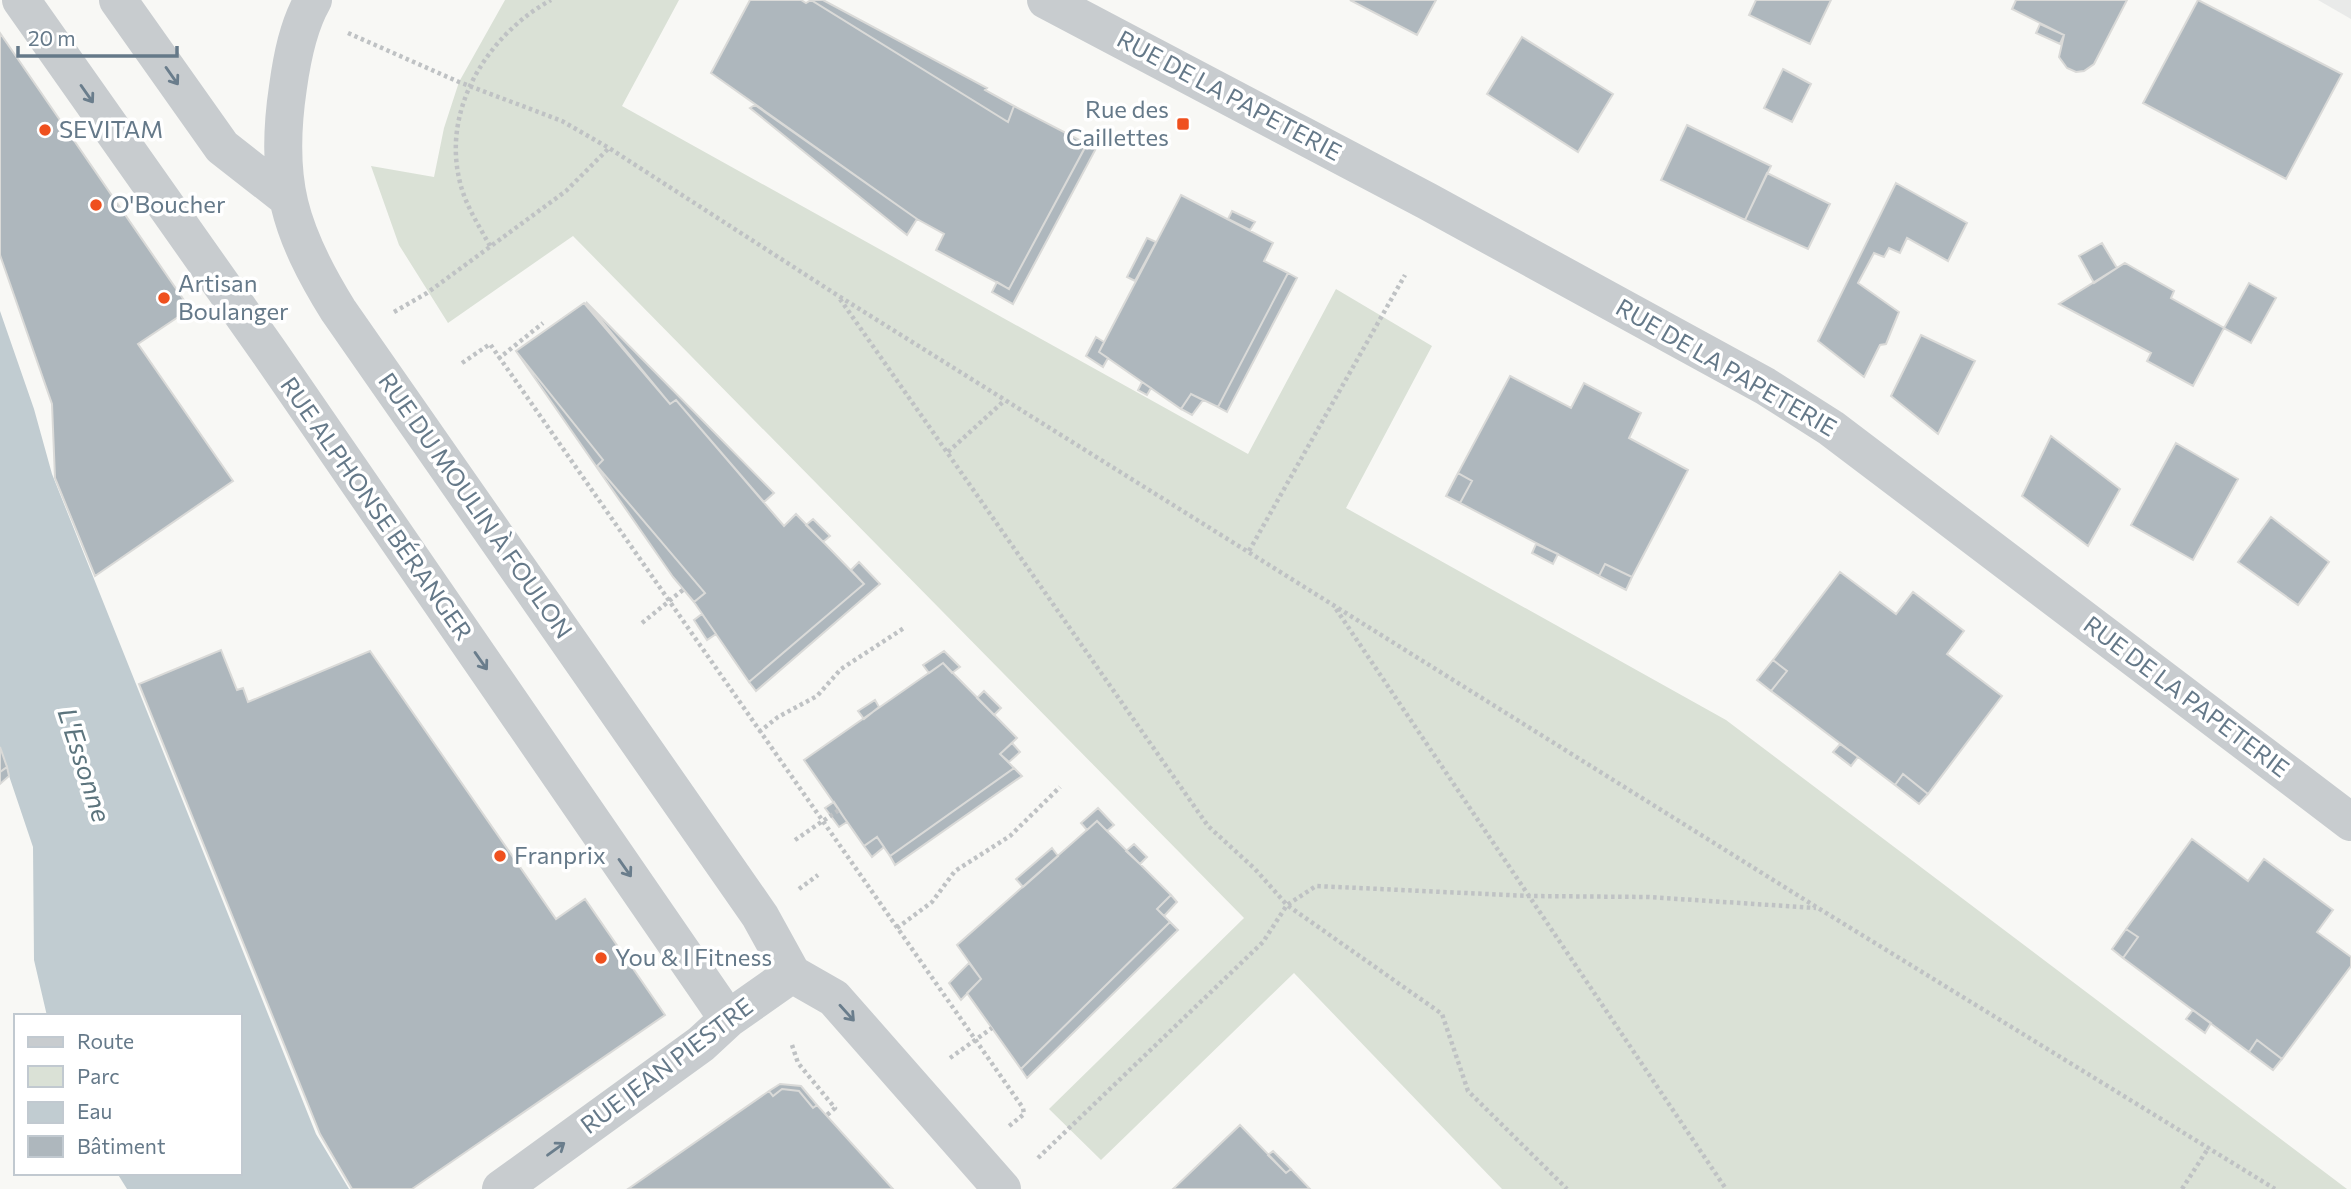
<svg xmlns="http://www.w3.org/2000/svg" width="2351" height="1189" viewBox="0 0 2351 1189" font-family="Commissioner,sans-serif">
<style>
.built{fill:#e9eae9}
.green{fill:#dae1d6}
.water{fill:#c1ccd1}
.building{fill:#aeb7bd;stroke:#dadad8;stroke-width:2}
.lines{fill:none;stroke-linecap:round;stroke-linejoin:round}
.path{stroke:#bfc2c4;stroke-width:4.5;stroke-dasharray:3.5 3.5;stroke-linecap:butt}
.minor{stroke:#c8cccf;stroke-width:38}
.tertiary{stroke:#c8cccf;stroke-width:38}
.oneway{stroke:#6a7d8c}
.poi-dot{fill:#ef501e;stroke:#fff;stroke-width:2.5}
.labels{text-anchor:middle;stroke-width:7;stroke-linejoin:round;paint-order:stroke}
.street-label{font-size:24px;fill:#657989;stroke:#fff}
.poi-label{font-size:24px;fill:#657989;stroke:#fff;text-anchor:start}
.water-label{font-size:26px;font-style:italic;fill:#5c747d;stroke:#fff}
</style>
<rect width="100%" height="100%" fill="#f8f8f5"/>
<path class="built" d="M2318,0H2351V19Z"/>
<path class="green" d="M505,0H679L622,106L1248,454L1336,289L1432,346L1346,508L1726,720L2347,1189H1502L1294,973L1101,1160L1049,1109L1244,918L573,236L448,323L399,245L371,166L434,177L444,128L459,82Z"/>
<path class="water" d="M0,311L34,409L52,474L316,1134L349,1189H127L117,1173H240V1016H47L34,960L33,847L0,749Z"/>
<path class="building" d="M750,0H801L806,3L811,0L1008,122L1014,106L1087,144L1009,289L936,250L944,234L917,219L711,73Z
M811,0H823L987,88L985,90L1014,106L1008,122Z
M1350,0H1436L1417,35Z
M1756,0H1831L1810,44L1749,15Z
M2016,0H2127L2094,64L2084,71L2076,72L2067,68L2059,57L2064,35L2012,9Z
M2198,0L2342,74L2286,179L2143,103Z
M2040,24L2064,35L2060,44L2036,33Z
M0,33L190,309L138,344L233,481L95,576L55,478L52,404L0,255Z
M1522,37L1613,94L1578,152L1487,94Z
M1783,69L1811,84L1792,122L1764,108Z
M755,105L917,219L907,235L750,108Z
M1687,125L1771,166L1745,220L1661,180Z
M1091,136L1100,141L1013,304L992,292L997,282L1009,289Z
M1767,173L1830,204L1808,249L1745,220Z
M1896,183L1967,223L1948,261L1907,238L1900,253L1889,248L1884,257L1874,253L1858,283L1899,312L1886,344L1880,345L1864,377L1818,341Z
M1181,195L1273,243L1264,261L1288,273L1218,407L1191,394L1181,409L1099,352Z
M1232,211L1255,222L1250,230L1228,219Z
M1147,238L1156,242L1135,281L1127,277Z
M2102,243L2117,268L2094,283L2079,256Z
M2125,263L2174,291L2171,298L2224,328L2193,386L2147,361L2151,353L2059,304Z
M1288,273L1297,278L1227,412L1218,407Z
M2249,283L2276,298L2251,343L2224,328Z
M586,302L774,493L764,502L676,400L670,404Z
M584,303L670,404L676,400L784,526L796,514L864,584L749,682L694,602L705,593L597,466L603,460L516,351Z
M1921,335L1975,361L1938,434L1891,396Z
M1096,337L1104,342L1099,352L1108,358L1103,367L1086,356Z
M516,351L603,460L597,466L705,593L694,602L673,577Z
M1510,376L1571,408L1584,383L1641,413L1629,438L1688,470L1632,577L1605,564L1599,576L1460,503L1472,481L1458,473Z
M1142,382L1151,388L1147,395L1138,390Z
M1191,394L1203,400L1192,415L1181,409Z
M2051,436L2120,489L2088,546L2022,496Z
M2176,443L2238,479L2193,560L2131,525Z
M1458,473L1472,481L1460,503L1446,496Z
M2271,517L2329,562L2298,605L2238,562Z
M813,519L830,536L823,542L806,525Z
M1536,544L1558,554L1553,564L1532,553Z
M859,562L880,584L756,691L749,682L864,584L851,570Z
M1605,564L1632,577L1626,590L1599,576Z
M1840,572L1896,614L1913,592L1964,631L1947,654L2002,696L1928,794L1903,774L1895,785L1771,691L1787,671L1773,660Z
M702,614L716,634L707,640L694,620Z
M221,650L237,690L243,688L248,702L370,651L556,919L585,899L665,1015L412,1189H352L320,1134L139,684Z
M944,651L960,667L952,673L943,663L929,673L923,665Z
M1773,660L1787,671L1771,691L1757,680Z
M943,663L1017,738L1000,754L1014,768L890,856L877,837L864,846L804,760Z
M984,691L1001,708L994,715L977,698Z
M875,700L879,707L864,719L858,711Z
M1012,743L1020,752L1009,762L1000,754Z
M1840,744L1858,757L1851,766L1833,752Z
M0,747L7,767L0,772Z
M7,767L9,776L0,784V772Z
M1014,768L1022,776L895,865L890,856Z
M1903,774L1928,794L1919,804L1895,785Z
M834,802L847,822L839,827L825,808Z
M1098,808L1114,825L1107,831L1097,821L1087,830L1081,823Z
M1097,821L1171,895L1157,909L1170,922L1021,1069L967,993L981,979L957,945Z
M877,837L884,847L872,857L864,846Z
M2192,839L2248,881L2264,859L2333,910L2317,932L2351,957V966L2282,1059L2257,1040L2249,1052L2123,958L2138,937L2126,929Z
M1134,844L1147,857L1140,864L1126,851Z
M1052,848L1058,856L1023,887L1016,879Z
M1171,895L1177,902L1164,916L1157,909Z
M1170,922L1178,930L1027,1078L1021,1069Z
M2126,929L2138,937L2123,958L2112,949Z
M969,963L981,979L961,1000L949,983Z
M2193,1010L2211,1023L2205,1033L2186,1019Z
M2257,1040L2282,1059L2273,1070L2249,1052Z
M780,1084L801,1086L817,1105L813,1108L799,1091L782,1089L773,1096L769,1091Z
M782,1089L799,1091L813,1108L817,1105L893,1189H628L769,1091L773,1096Z
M1240,1125L1286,1173L1291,1169L1310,1189H1173Z
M1273,1151L1291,1169L1286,1173L1268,1155Z"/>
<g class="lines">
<path class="path" d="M348,33L459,82L562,121L609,148L837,295L1818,908L2275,1189
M490,246C478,224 464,203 459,178C443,106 489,34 551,0
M840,299L1208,826L1255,869L1287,905L1442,1014L1468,1091L1567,1189
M394,312L427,293L566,191L609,148
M498,359L543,323
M462,363L490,344L1023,1108L1024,1114L1008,1127
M948,452L1005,400
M1249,551L1405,275
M1336,609L1726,1189
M642,623L684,589
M759,732L778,717L817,696L841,669L904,628
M795,840L839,810
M799,889L818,875
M897,928L932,902L955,871L1010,836L1060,787
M792,1045L798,1063L835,1108L827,1115
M950,1058L992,1028
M1038,1158L1263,942L1287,905L1316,886L1529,896L1648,897L1816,908
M2182,1189L2209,1147"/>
<path class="minor" d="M21,0L269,352L728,1019
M118,0L222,147L286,197
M313,0C298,26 292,58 288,87C274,180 289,231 338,310L760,916L792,974
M792,974L834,998L1002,1189
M501,1189L701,1044L728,1019L792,974"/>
<path class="tertiary" d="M1046,0L1427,201L1765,386L1831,428L2351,822"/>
</g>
<defs><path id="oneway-shaft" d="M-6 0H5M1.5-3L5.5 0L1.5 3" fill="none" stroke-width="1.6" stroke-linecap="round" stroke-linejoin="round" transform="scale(1.75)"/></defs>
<g class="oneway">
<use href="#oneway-shaft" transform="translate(172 76) rotate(55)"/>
<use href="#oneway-shaft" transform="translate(87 94) rotate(55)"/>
<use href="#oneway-shaft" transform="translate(481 661) rotate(55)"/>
<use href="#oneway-shaft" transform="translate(625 868) rotate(55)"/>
<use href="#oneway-shaft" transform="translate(847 1013) rotate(48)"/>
<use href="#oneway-shaft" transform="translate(556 1149) rotate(-36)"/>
</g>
<g class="poi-dot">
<rect x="1176" y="117" width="14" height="14" rx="3.5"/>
<circle cx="45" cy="130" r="7"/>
<circle cx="96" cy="205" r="7"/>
<circle cx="164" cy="298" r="7"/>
<circle cx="500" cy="856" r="7"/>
<circle cx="601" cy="958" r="7"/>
</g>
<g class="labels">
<g class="street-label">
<text transform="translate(1229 96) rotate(28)" y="8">RUE DE LA PAPETERIE</text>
<text transform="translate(1726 368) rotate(30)" y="8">RUE DE LA PAPETERIE</text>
<text transform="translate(475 506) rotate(55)" y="8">RUE DU MOULIN À FOULON</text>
<text transform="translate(376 509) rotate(55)" y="8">RUE ALPHONSE BÉRANGER</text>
<text transform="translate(2186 697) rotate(37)" y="8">RUE DE LA PAPETERIE</text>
<text transform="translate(667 1066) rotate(-37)" y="8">RUE JEAN PIESTRE</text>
</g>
<g class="poi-label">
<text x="1169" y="118" text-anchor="end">Rue des<tspan x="1169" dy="28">Caillettes</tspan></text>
<text x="59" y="138">SEVITAM</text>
<text x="110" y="213">O'Boucher</text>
<text x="178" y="292">Artisan<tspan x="178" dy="28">Boulanger</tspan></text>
<text x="514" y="864">Franprix</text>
<text x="615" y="966">You &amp; I Fitness</text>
</g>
<g class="water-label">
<text transform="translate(84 765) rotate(72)" y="9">L'Essonne</text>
</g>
</g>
<rect x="14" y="1014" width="228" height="161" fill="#ffffff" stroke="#c1c9d0" stroke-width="2"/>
<rect x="28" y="1037" width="35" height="10" fill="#c8cccf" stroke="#c1c9d0" stroke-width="2"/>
<text x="77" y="1049" font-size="21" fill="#657989">Route</text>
<rect x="28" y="1066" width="35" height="21" fill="#dae1d6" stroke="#c1c9d0" stroke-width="2"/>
<text x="77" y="1084" font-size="21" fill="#657989">Parc</text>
<rect x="28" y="1102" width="35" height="21" fill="#c1ccd1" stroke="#c1c9d0" stroke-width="2"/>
<text x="77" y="1119" font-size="21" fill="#657989">Eau</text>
<rect x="28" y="1136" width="35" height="21" fill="#aeb7bd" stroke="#c1c9d0" stroke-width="2"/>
<text x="77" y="1154" font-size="21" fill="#657989">Bâtiment</text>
<path d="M18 46v10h159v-10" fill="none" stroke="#657989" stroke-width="3.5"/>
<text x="28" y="46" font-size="21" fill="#657989" stroke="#ffffff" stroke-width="5" paint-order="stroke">20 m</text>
</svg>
